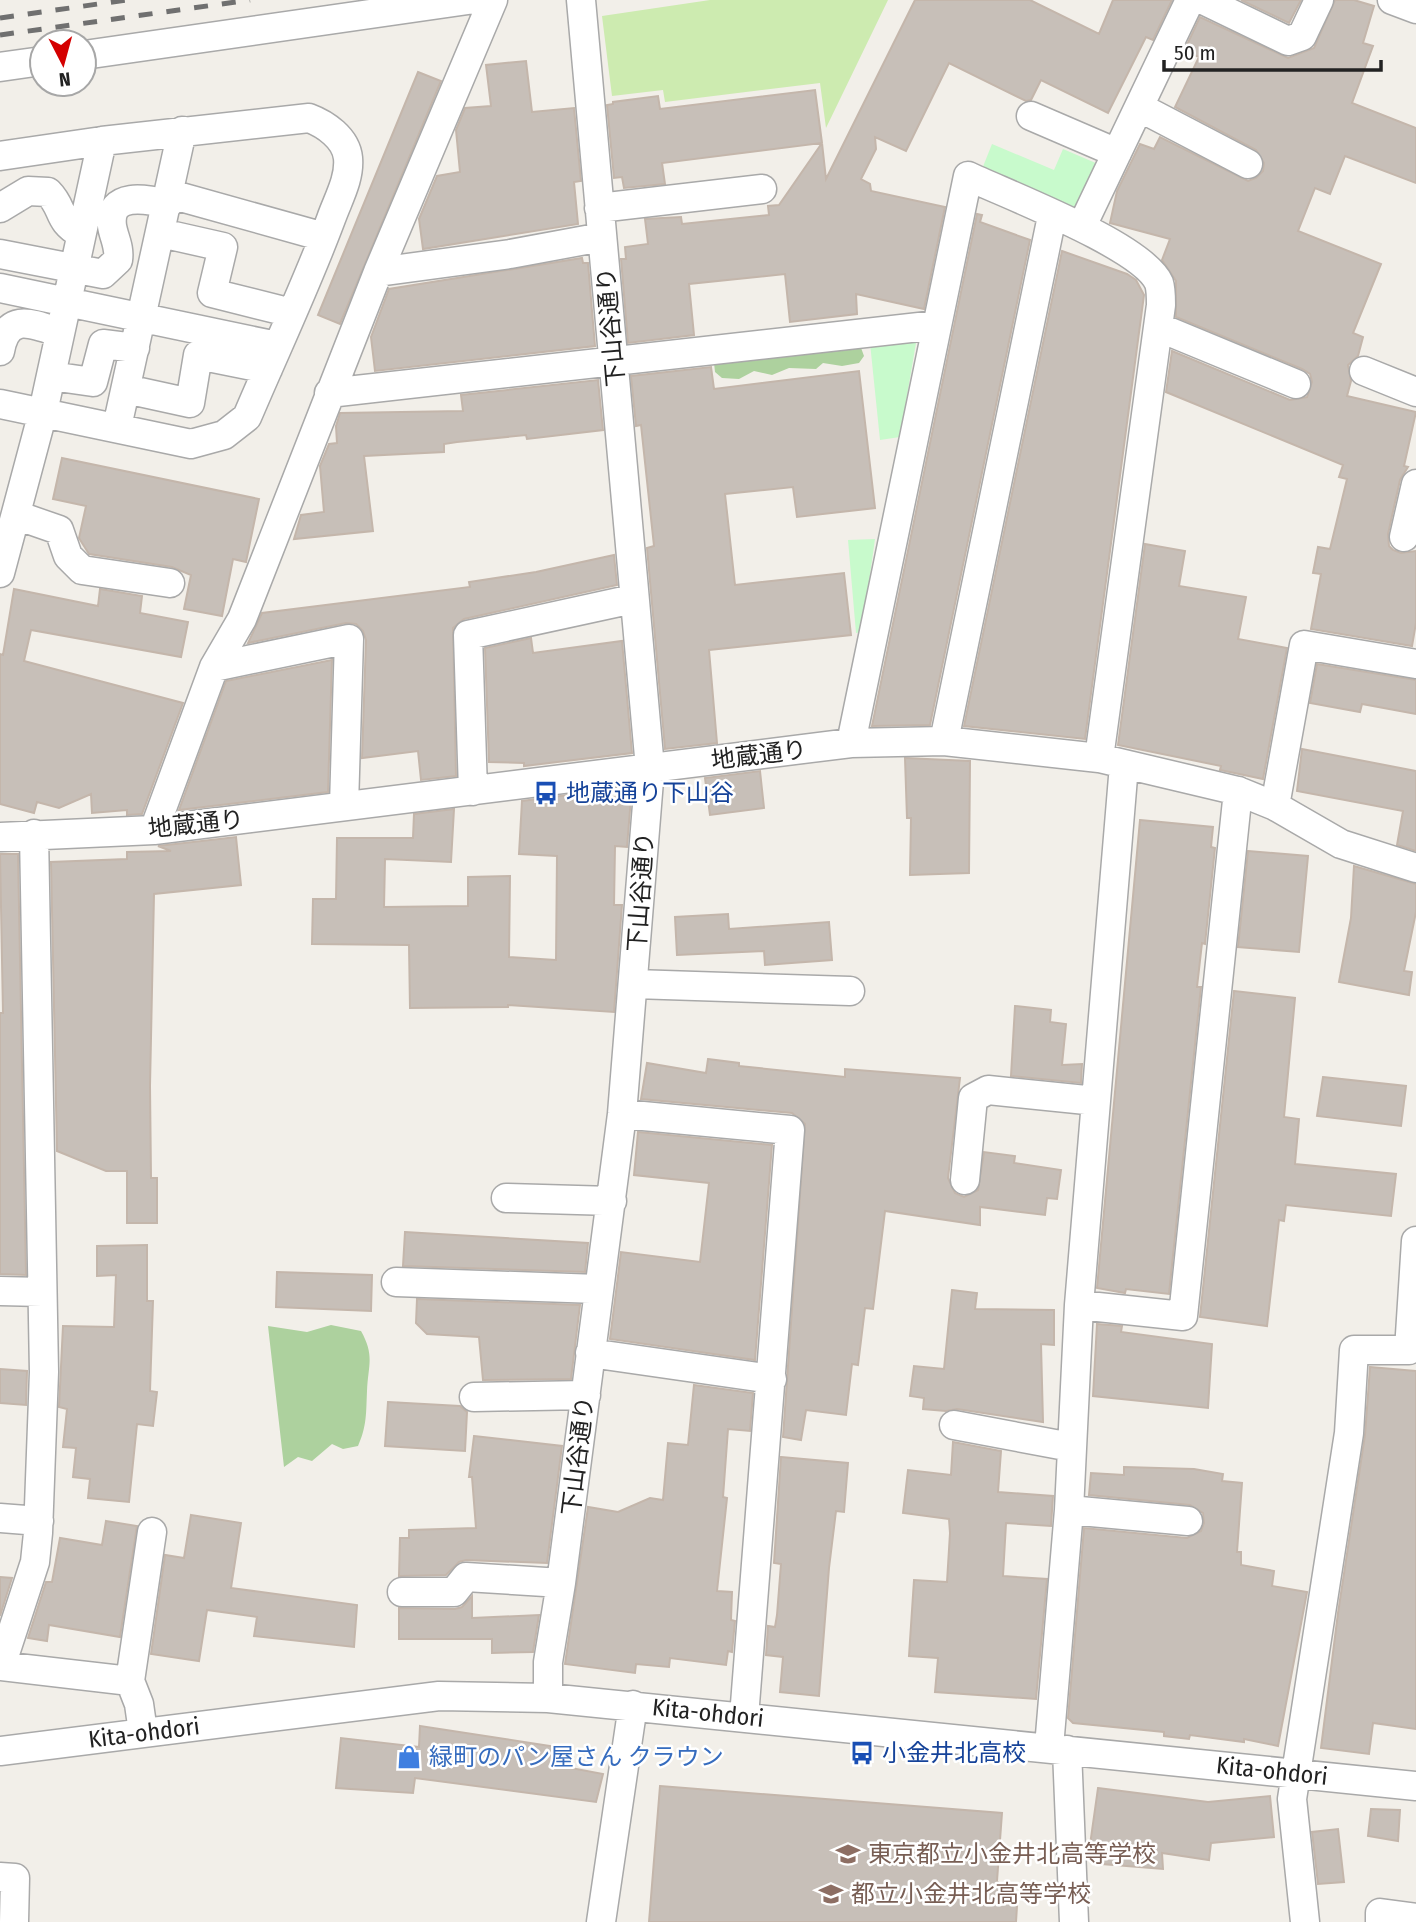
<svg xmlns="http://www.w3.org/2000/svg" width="1416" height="1922" viewBox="0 0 1416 1922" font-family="'Fira Sans Condensed','Noto Sans JP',sans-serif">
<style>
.grass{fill:#cdebb0}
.forest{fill:#add19e}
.park{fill:#c8facc}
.building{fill:#c7bfb8;stroke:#c4b6ab;stroke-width:2}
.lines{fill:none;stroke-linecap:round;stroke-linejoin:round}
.minor-casing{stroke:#a9a9a9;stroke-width:31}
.minor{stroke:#fff;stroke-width:28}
.rail{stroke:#707070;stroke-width:5;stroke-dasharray:14 14;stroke-linecap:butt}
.labels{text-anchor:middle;stroke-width:5;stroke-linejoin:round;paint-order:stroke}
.street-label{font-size:24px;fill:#222;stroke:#fff}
.transit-label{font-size:24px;fill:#164399;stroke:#fff;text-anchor:start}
.shop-label{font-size:24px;fill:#366cbe;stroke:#fff;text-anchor:start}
.education-label{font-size:24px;fill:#785e54;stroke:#fff;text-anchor:start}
</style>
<rect width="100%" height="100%" fill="#f2efe9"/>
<path class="grass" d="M710,0H888L826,128L820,83L665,102L663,90L612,96L602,16Z"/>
<path class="forest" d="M860,345L864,356L859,363L842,366L823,363L816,369L789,368L772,375L754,371L739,379L722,378L715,372L714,363Z
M331,1325L361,1331C375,1356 368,1365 367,1391C366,1413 367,1426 358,1446L343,1449L332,1444L312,1461L298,1457L284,1467L268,1326L307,1332Z"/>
<path class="park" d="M992,144L1054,170L1063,149L1098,164L1079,210L982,169Z
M917,337L900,437L880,440L870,343Z
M875,539L862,632L856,633L848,540Z"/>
<path class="building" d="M915,0H1030L1099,34L1113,0H1172L1153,40L1146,37L1108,113L1041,80L1031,100L1026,101L949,63L906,151L875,137L876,149L861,179L870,184L871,191L945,207L924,309L856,294L857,314L790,322L785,274L689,284L694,335L628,343L621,259H626L625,247L648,244L645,219L681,217L682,224L769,215L768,206L779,205L822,143L826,179Z
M1241,0H1301L1289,23Z
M1335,0H1354L1374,6L1363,43L1373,46L1352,103L1416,128V183L1345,156L1330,194L1315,188L1298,231L1381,264L1353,333L1363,337L1358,356L1348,365L1351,381L1347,396L1416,412L1404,466L1408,467L1400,480L1388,534L1389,546L1393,550L1401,553L1416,551V623L1412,646L1311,629L1321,574L1313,573L1318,547L1330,549L1347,479L1339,477L1343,465L1166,392L1172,351L1290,400L1307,397L1312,382L1310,374L1302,369L1176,317V281L1162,260L1170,239L1110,223L1117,191L1140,144L1154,149L1160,137L1248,181L1256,178L1263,171L1264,163L1256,150L1175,107L1199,57L1184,51L1200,17L1288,58L1314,48Z
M526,61L532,112L574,108L581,181L574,182L578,224L423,249L419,219L437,176L460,172L456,130L465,108L491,106L486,65Z
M418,72L441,81L340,324L318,315Z
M815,90L822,143L662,163L665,184L624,188L622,177L614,178L607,105L613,104V102L658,96L660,109Z
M977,214L982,215L980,222L1030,240L930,725L872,726Z
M1062,251L1127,274L1136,280L1144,295L1085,739L964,726Z
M582,258L583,263H588L595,346L375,371L371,337L389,289Z
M711,367L714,389L859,371L875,508L797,517L793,487L725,494L735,585L844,573L851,635L709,650L717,743L665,749L647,548L654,546L641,425L636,426L631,376Z
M598,380L603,430L527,439L526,435L457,442L444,444V452L364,456L373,531L294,539L301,515L324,512L320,466L329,444L337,443L336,426L340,413L463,411L461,395Z
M62,458L259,499L246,562L233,559L222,616L184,609L191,575L172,567L89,554L79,538L86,506L53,499Z
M1145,544L1185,551L1179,586L1246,597L1238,639L1287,648L1263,779L1220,770L1221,766L1118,745Z
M614,555L617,585L464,619L453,628L456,776L421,780L418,751L362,758L366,640L363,631L356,624L346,623L248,643L262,613L470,587L469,582L536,572Z
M14,589L98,606L100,589L142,596L140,613L188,622L181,657L31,630L24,661L183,703L142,814L127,815V810L92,813L91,794L59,808L37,802L34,813L0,804V654L3,655Z
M531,638L533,653L622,641L632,753L524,766V763L489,762L485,648Z
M332,660L328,792L179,810L226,681Z
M1317,664L1416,680V714L1362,704L1360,712L1310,703Z
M1302,749L1416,771V851L1397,845L1403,811L1297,791Z
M905,758L970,761L969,873L910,875L911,818H907Z
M760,771L764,808L710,815L705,778Z
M568,795L631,798L627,847L615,846L614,905H622L614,1012L508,1005V1007L410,1008L409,945L312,944L313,899H336L337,838H413L414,814L454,809L451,862L385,859L384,907L468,906V877L510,876L509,957L556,960L557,856L519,854L522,801Z
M1140,820L1213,827L1211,847L1215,848L1205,944L1202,943L1197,987H1201L1169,1294L1126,1289L1125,1293L1097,1288Z
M236,837L241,885L154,894L150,1086L151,1178H157V1223H127V1171H106L57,1151L51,862L127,859V852L171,851L158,846Z
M1248,851L1308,856L1299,952L1238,947Z
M0,854H18L26,1275L0,1274V1013H3Z
M1354,866L1416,884V912L1404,971L1412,972L1409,995L1339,982L1351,918Z
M728,914L729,929L829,922L832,960L765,965L764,951L677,955L675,917Z
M1234,991L1295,998L1284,1117L1299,1119L1295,1164L1396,1174L1391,1216L1286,1205L1284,1221L1279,1220L1267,1326L1200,1317Z
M1015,1006L1051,1010L1050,1022L1066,1024L1062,1065L1082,1064L1081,1083L1011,1076Z
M708,1059L739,1063V1066L845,1077V1069L960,1078L948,1178L955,1193L964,1197L978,1190L984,1152L1015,1156L1014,1163L1061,1170L1057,1199L1047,1198L1045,1215L980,1207V1225L885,1211L873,1309L865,1308L858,1365L852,1364L846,1415L806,1410L801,1440L783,1437L805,1124L792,1113L641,1099L647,1063L706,1073Z
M1323,1077L1406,1086L1401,1126L1317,1116Z
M638,1132L772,1145L755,1360L610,1339L621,1252L700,1262L709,1183L634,1175Z
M405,1232L588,1243L585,1272L403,1266Z
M147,1245V1301H153L150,1391L157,1392L153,1426L137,1424L129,1502L88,1498L90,1479L73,1477L76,1448L63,1447L67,1409L59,1407L63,1326L114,1327L116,1275L97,1276V1246Z
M277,1272L372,1275L371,1311L276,1307Z
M952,1290L977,1293L975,1309L1054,1310V1345L1041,1344L1043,1422L957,1409L946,1411L923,1409L924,1398L910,1396L914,1366L944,1369Z
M417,1299L580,1305L571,1379L483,1380L479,1337L427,1334L416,1323Z
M1097,1324L1122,1326L1121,1332L1212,1344L1208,1408L1093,1396Z
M1370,1367L1416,1371V1729L1373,1723L1369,1754L1321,1748L1338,1613L1365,1435Z
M0,1369L27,1371L26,1405L0,1403Z
M694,1385L753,1393L750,1431L728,1429L723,1497L727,1498L717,1591L732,1592L731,1620L735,1621L732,1652L728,1651L726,1665L670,1658L669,1667L636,1664L635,1673L565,1664L588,1507L618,1512L650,1498L663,1500L668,1443L688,1445Z
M388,1402L460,1406L467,1412L465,1451L385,1446Z
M474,1436L562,1446L547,1563L466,1560L459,1562L446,1575L399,1576L400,1538H409V1530L476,1528L472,1477H469Z
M953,1442L1001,1451L998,1492L1053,1496L1051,1526L1006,1523L1003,1576L1047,1579L1036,1699L935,1692L938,1658L909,1656L914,1580L947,1582L950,1533L949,1519L903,1513L908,1470L951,1475Z
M781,1457L848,1463L844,1512L836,1511L829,1568L819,1696L780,1692L783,1657L766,1655L768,1626L775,1627L777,1615L781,1564L774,1563Z
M1124,1467L1194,1469L1223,1474L1222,1481L1242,1483L1237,1552H1241V1565L1274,1571L1272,1586L1307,1592L1278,1746L1244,1739V1742L1190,1735L1189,1739L1164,1736V1732L1073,1723L1068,1718L1084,1528L1187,1538L1201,1531L1204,1523L1203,1513L1190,1505L1089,1495L1091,1473L1124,1475Z
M191,1515L241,1523L231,1588L357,1605L354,1647L254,1636L257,1617L207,1610L199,1661L151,1654L165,1555L184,1558Z
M106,1521L137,1526L120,1637L49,1625L47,1641L28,1638L46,1582H52L60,1538L102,1545Z
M0,1577L12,1578L0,1616Z
M472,1596V1618L539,1615L533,1652L492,1653V1639H399V1608L455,1609L462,1607Z
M420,1726L557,1747L555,1765L603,1774L596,1802L415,1778L413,1793L336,1788L341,1738L419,1747Z
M660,1786L1002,1813L997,1881L1017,1906L1016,1922H649Z
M1098,1788L1208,1802L1270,1796L1274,1837L1211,1843L1209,1860L1162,1853L1163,1869L1102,1864V1846L1090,1845Z
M1371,1809L1400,1810L1398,1841L1368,1836Z
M1338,1829L1344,1882L1318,1884L1312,1832Z"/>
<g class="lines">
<g class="minor-casing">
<path id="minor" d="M1203,0L1288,41L1302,36L1319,0
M1392,0L1416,9
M84,55L468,0
M0,67L42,61
M1139,107L1248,164
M1031,116L1117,153
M0,156L102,141L309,118C325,124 346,138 348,158C350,179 338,199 331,219C306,286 275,351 247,417L224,435L191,444L0,404
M170,194L324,237
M0,208L28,191L48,192C65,209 56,220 81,234
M599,208L762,189
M1082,226L1190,0
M161,233L223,247L212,293L292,313
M0,254L103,274L118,260C120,247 114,238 112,226C108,191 147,199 168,204
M378,272L510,254L602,237
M0,288L277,346
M1158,327L1296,384
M0,351C7,312 31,323 60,333
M1364,371L1416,392
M51,376L93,382L103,344L135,348
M126,389L190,403L198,355L268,369
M329,393L937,325
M117,427L182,131
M16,515L59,530L68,556L82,570L170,583
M1404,537L1416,484
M0,573L43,412L102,141
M214,667L349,639L344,806
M944,741L1052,216
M851,743L968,176C1008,195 1143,246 1159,283C1161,289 1161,298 1161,305L1099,758
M473,791L468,635L633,599
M1275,806L1304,645L1416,664
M154,830L214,667L242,619L378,272L493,0
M0,837L154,830L851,743L944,741L1099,758L1238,791L1275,806L1341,844L1416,868
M634,984L850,991
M622,1114L790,1130L744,1717
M965,1180L973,1098L988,1090L1096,1101
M506,1198L612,1201
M396,1282L598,1289
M0,1291L42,1292
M1079,1305L1183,1316L1238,791
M590,1353L772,1379
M474,1397L586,1395
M954,1425L1071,1447
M1069,1510L1188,1521
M0,1518L39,1521
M402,1592H454L466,1577L561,1583
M0,1666L130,1681L139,1704L143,1732
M1,1666L35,1562L38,1533L44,1372L34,834
M130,1681L152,1532
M548,1698V1662L561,1583L622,1114L650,768L581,0
M1049,1747L1069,1510L1079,1305L1124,765
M1067,1750L1074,1922
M0,1751L439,1696L548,1698L1416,1786
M0,1877L15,1878L14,1922
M601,1922L633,1705
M1305,1922L1292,1799L1349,1433L1354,1350H1409L1416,1241
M1380,1922V1913L1416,1918"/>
</g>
<use href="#minor" class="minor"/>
<path class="rail" d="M0,18L126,0
M0,35L250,0"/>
</g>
<defs>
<g id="bus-bare" transform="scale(1.89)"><path d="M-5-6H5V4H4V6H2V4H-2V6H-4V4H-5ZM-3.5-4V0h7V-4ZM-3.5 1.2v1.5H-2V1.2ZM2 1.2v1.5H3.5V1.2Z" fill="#1a4fb4" stroke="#fff" stroke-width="2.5" paint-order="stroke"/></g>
<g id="shop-bare" transform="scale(1.89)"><path d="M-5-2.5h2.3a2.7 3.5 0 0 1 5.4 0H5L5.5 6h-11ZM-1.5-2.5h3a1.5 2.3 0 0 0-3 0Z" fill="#3f7fe0" stroke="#fff" stroke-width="2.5" paint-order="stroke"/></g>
<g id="school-bare" transform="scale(1.89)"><path d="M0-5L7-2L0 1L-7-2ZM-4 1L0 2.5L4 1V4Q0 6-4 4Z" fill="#8d6e63" stroke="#fff" stroke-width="2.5" paint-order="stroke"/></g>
</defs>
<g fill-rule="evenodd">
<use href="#bus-bare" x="546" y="793"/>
<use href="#bus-bare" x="862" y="1753"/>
<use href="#shop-bare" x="409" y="1757"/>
<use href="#school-bare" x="848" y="1854"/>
<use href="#school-bare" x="831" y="1894"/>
</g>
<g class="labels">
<g class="street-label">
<text transform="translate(611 327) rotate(-95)" y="8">下山谷通り</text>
<text transform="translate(759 755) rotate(-7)" y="8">地蔵通り</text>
<text transform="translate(196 824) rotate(-6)" y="8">地蔵通り</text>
<text transform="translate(641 892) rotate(-86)" y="8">下山谷通り</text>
<text transform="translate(578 1456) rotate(-83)" y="8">下山谷通り</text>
<text transform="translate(708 1713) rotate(6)" y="8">Kita-ohdori</text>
<text transform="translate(144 1733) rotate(-7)" y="8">Kita-ohdori</text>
<text transform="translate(1272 1771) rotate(6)" y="8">Kita-ohdori</text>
</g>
<g class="transit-label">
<text x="566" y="801">地蔵通り下山谷</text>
<text x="882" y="1761">小金井北高校</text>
</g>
<g class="shop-label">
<text x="429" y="1765">緑町のパン屋さん クラウン</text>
</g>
<g class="education-label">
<text x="868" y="1862">東京都立小金井北高等学校</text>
<text x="851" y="1902">都立小金井北高等学校</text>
</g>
</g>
<g transform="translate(63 63) rotate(174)"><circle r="33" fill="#ffffff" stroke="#a7a7a7" stroke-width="2"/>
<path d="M0-5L12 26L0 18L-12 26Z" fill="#d40000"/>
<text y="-10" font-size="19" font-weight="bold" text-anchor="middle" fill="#222222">N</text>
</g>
<path d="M1164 60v10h217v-10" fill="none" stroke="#222222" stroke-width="3.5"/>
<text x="1174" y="60" font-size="21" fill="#222222" stroke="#ffffff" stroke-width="5" paint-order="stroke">50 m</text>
</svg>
